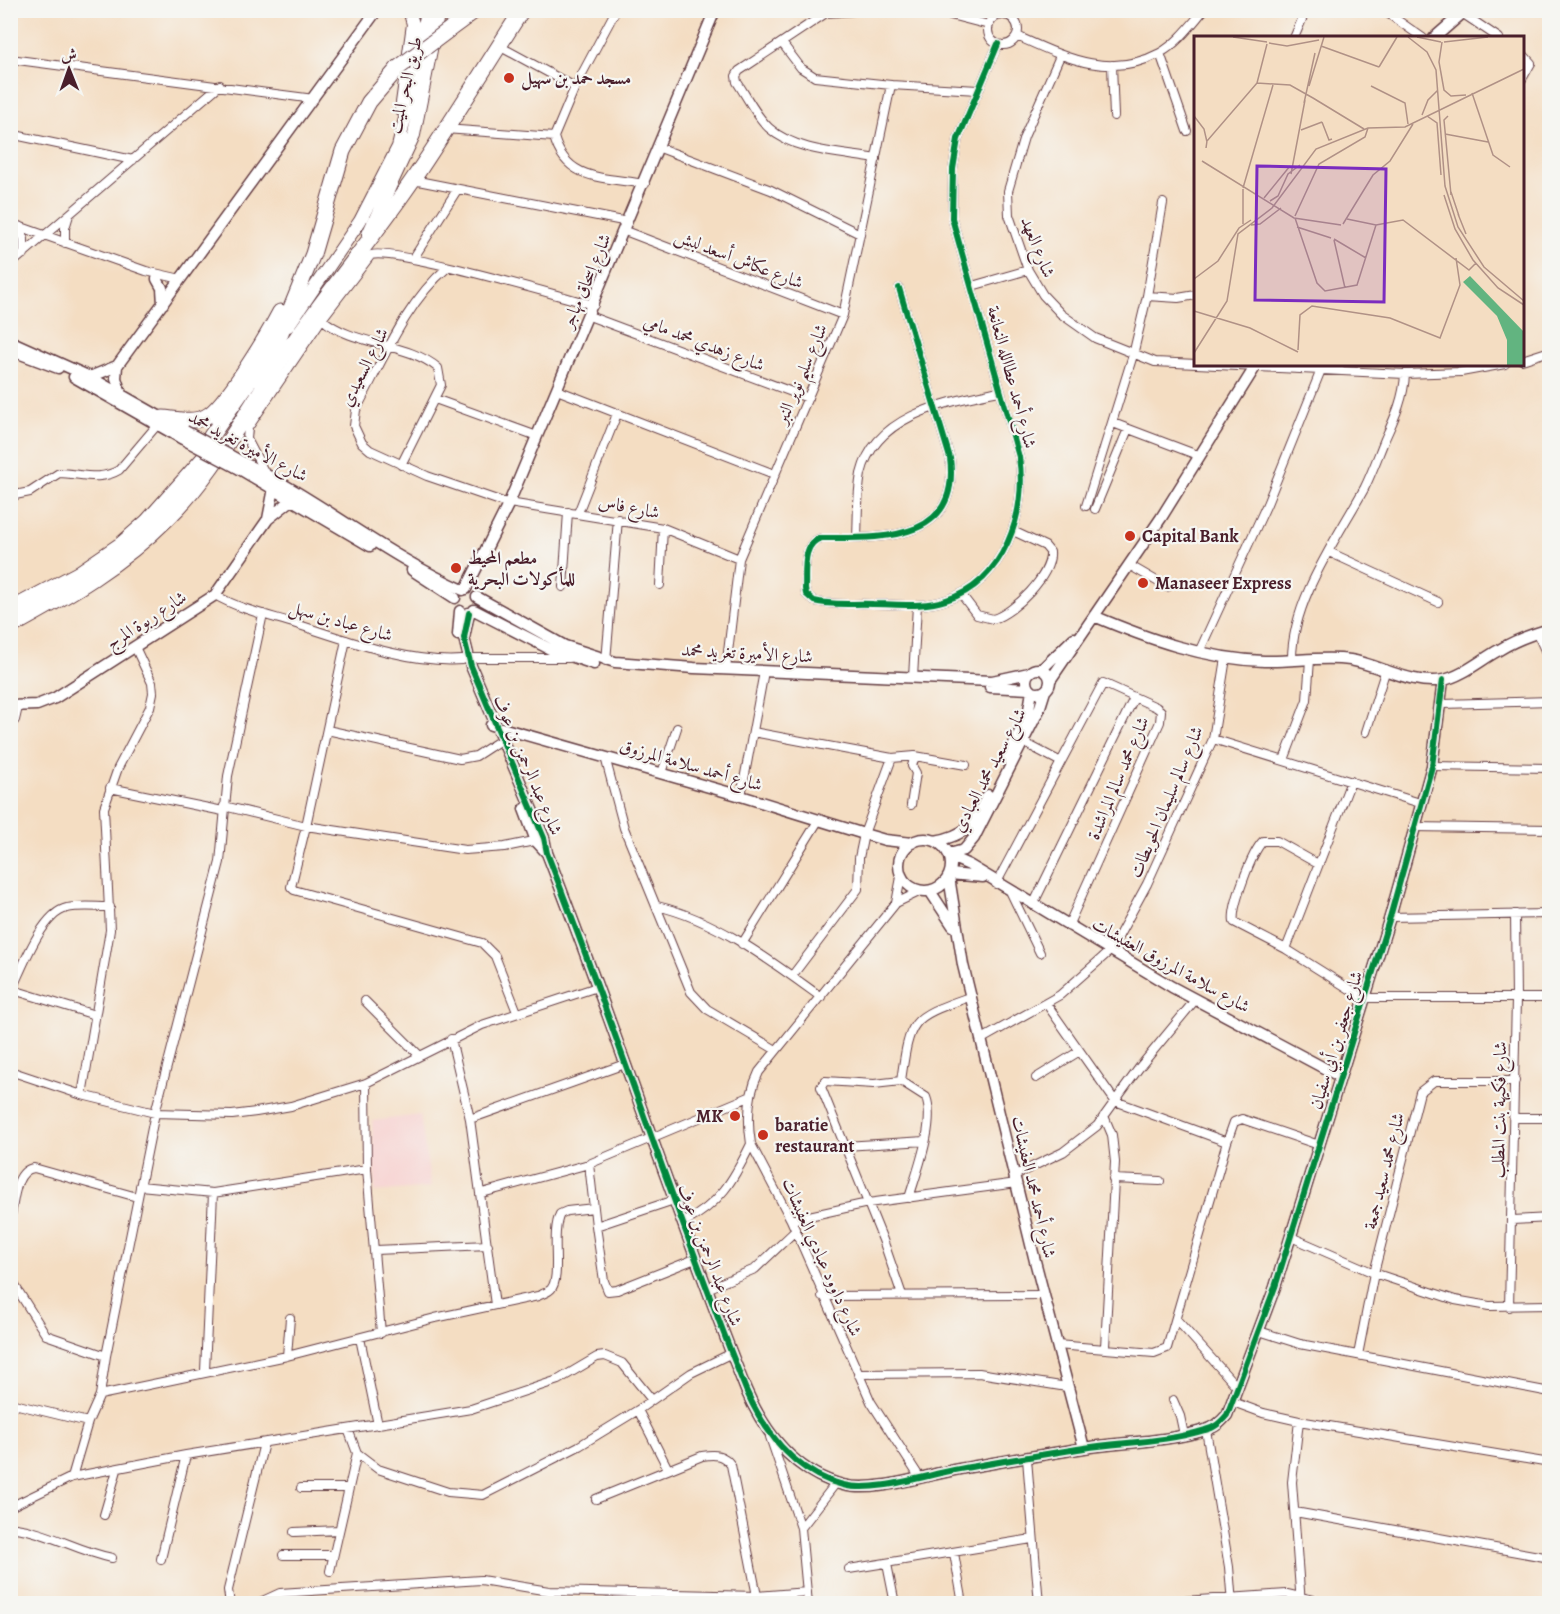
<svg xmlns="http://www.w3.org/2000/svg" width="1560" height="1614" viewBox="0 0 1560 1614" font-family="Alegreya,Amiri,serif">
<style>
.built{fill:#f7d0cf}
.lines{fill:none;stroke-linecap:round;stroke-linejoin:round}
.street-casing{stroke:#643c42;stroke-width:10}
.secondary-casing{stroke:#643c42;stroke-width:13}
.primary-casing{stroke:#643c42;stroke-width:14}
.highway-casing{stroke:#643c42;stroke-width:17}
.street{stroke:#fff;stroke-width:8}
.secondary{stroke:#fff;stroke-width:10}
.primary{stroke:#fff;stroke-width:12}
.highway{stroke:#fff;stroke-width:15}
.secondary-bridge-casing{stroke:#643c42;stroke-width:13;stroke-linecap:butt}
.highway-bridge-casing{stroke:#643c42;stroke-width:17;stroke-linecap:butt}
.secondary-bridge{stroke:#fff;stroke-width:10}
.highway-bridge{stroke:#fff;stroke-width:15}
.cycleway-casing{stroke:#f6f6f2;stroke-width:10}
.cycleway{stroke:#00873e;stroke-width:6}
.poi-dot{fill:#c8321e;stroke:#f6f6f2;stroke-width:2}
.labels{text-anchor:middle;stroke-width:4.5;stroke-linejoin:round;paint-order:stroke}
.poi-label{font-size:18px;font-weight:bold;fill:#4a1f2b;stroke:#f6f6f2;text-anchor:start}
.street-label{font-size:18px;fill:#4a1f2b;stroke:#f6f6f2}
.inset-road{fill:none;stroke:#b09186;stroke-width:1.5}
.view{fill:#7b2cbf;fill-opacity:0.15;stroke:#7b2cbf;stroke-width:3}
.inset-edge{fill:none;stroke:#4a1f2b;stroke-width:3}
</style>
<rect width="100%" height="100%" fill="#f6f6f2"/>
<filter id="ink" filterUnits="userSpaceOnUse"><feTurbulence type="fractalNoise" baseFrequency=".0167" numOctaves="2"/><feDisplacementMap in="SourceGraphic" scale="12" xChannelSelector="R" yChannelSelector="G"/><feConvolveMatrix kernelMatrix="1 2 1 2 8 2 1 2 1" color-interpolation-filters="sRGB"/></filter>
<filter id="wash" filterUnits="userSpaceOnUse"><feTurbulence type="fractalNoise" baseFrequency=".008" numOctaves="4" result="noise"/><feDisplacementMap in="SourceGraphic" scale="24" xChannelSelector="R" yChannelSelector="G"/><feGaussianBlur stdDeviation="1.35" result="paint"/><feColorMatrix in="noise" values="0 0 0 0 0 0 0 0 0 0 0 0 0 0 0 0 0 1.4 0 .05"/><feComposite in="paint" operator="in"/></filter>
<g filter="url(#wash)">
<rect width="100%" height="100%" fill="#f4ddc2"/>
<path class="built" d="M420,1115L431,1187L375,1192L372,1121Z"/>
</g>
<g filter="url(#ink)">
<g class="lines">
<g class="street-casing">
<path id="street" d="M616,10L575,87L554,137C566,182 606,177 645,184
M869,10L826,13L739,71L736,76L737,82C747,97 756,116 769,128C795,152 844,153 876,159
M931,10L989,25
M1383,10L1423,38
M1462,13L1499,38
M988 30a15 15 0 1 1 30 0a15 15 0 1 1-30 0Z
M1017,36C1064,57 1109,80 1160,53C1178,43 1191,25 1204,10
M1294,38L1306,10
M782,43L801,68L815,77L891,85L978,90
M499,46L575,87
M1160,53L1187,131
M1522,53L1531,63L1522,79
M1060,56L1024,137L1008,191L1009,215L1028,270L1043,295L1061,314L1095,338L1155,362L1405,374L1461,372L1505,364
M10,59L314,99
M1112,65L1114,116
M445,129L554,137
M10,134L133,160
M660,148L771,190L860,234
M413,180L628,222
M10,223L146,271L181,279
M18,226L24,239V254
M625,231L843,315
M65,243V228L69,215
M413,259L457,190
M10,265L220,85
M447,268C406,302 382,362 356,410L354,426L362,443L370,450L427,476L503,502L663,528L739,559
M972,286L1028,270
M899,288L950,458C961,543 880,538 822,538C801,542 806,573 805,589L806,594L814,601C832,606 854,603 873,604C897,604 923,608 946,600C1004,582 1028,512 1019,457L952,218L953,169L958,139L998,44
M1147,296L1178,298L1196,295
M589,316L808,398
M322,319C353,346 407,342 438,368L441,385L401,465
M1522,360L1550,351
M557,390L774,474
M435,399L537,436
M1113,423L1200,456
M265,473L247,439L248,428L322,319L371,255C396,248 558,296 594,305
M10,496L30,492L59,473C79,473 99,482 119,470L158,424
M1086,506L1133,355L1147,296L1163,203
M1095,509L1128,429
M578,513L617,414
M857,538C858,517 857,495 861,474C875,414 948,402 999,391
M1329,552L1438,602
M1129,565L1167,587
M660,585L663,528
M563,587L568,512
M961,594L977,615L993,619C1014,613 1052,575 1050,552L1045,546L1013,531
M215,595C239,609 266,615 293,623C344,639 408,664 462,660
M1537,633L1550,661
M346,640L306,826L291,887L294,890L482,943L495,956L517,1012
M1199,652L1267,504L1321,370
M468,658H569
M606,661L618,519
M1292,661C1291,602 1336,540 1364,489C1372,473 1378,456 1385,439C1395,417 1404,398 1405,374
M726,669L739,559L843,315L891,85
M913,678L917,605
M1442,704L1550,701
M10,724L15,720L18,707
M327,730L460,759L476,756L496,743
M753,732L892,758L915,756L966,765
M1366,732L1386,669
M1213,739L1420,803
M1023,742L1061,762
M605,757L624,828L691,992L707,1009L776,1050
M1284,760L1307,700L1310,660
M1432,766L1550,768
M662,773L677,728
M110,788L223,811
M741,796L763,677
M911,805L916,773L912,766L915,756
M224,806L306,826L465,850L505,847L539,840
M1413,827L1550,829
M1318,864L1277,841H1263C1252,852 1231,907 1234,922L1286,949L1364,998H1550
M901,877L896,903L759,1072C748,1094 747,1119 751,1144L791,1220L871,1402L920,1478
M996,884L1103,683L1156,707L1161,711L1160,722L1068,926
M1011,893L1040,953
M896,903L921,891
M1033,905L1134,698
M657,906C717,920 771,961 821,997
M1390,917L1550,914
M742,944L818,821
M1286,949L1351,781
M792,976L858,889L859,858L864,834L892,758
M10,989L95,1015
M12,989C22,968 42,913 67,908C80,905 96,907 110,907
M365,1001L419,1055
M1046,1003L1115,1101L1227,1142L1167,1348L1154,1353L1057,1345
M451,1039L470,1119L495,1305
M982,1039L1060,995L1111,950L1147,884L1213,739L1226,658
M10,1071L82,1095L155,1113L232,1115L256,1112L291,1106L366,1083L482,1025L597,987
M1036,1078L1078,1052
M901,1081L874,1084L825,1081L821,1087L883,1240L902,1295
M366,1083L367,1169L381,1333
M82,1095L110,930L104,808L118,768L150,707L153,693L152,683L135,647
M1104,1116L1112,1135L1115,1162L1105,1347
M1514,1118H1550
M470,1119L625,1064
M1227,1142L1234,1122L1242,1119L1319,1145
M845,1146L925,1141
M589,1164L596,1226L674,1200
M1015,1175L1063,1152L1097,1126L1139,1068L1196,999
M1113,1179L1160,1181
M140,1186L213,1193L367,1169
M482,1193L589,1164L749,1097
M909,1198C917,1171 936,1123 926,1097L901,1081C910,1016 911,1018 972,996
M10,1220C14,1204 14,1170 34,1168L137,1197
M791,1220L868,1203L1017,1183
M1512,1220L1550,1218
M683,1223C720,1204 733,1181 751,1144
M596,1226L604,1281L608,1291L617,1290L695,1259
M1291,1237L1374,1273L1455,1300L1489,1306L1550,1305
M376,1250L488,1245
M10,1278L46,1335L106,1356
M707,1289L755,1269L795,1231
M822,1296L1044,1295
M1509,1307L1516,999L1515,914
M1176,1319L1238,1388
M1259,1331L1300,1344L1550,1392
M360,1338L378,1425
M1358,1355L1374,1273L1420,1092L1434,1081H1515
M287,1356L290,1318
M205,1371L213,1193
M858,1374L979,1373L1067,1387
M100,1395L287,1356L435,1318L538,1296C542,1294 547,1293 551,1289C562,1277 550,1234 560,1214L567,1211L594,1208
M1173,1400L1180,1416L1184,1435
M1233,1402L1263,1413L1299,1421L1550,1463
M10,1403L88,1422
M638,1410L668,1469
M1299,1421L1292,1482L1301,1604
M348,1429L357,1453L378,1469L448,1492L483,1495L579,1446L638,1410L691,1373L732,1353
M1206,1430L1229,1567L1232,1604
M770,1437L801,1528L808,1604
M1027,1459L1039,1604
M72,1477L88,1422L100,1395L106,1356L155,1113L220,862L228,776L263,614
M301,1488H349
M596,1499L702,1456C715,1454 723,1454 731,1465L757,1596
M10,1507L72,1477L186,1455L471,1409L558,1380L597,1357L605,1356L622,1363L652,1400
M1295,1512L1550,1558
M104,1515L117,1470
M10,1527C50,1532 74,1550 112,1558
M801,1528L836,1483
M294,1532L339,1530
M954,1553L963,1604
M283,1555H333
M161,1559L186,1455
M887,1564L895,1604
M849,1569L1032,1539
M330,1571L357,1453
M10,1599L11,1604
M230,1604L228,1590L264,1443
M256,1604L280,1593L481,1580L549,1591L757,1596L807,1592
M547,1604L549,1591
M1140,1604L1287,1594L1331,1604"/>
</g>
<g class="secondary-casing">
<path id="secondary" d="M1434,38L1466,10
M157,279L162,288L163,304
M10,341L90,377L185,431
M10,350L58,368
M1277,364V365
M117,366L116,378L121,394
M74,377L181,438
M90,377L117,366L377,10
M240,461C318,499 385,555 463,590
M236,467L370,546
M268,519L293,499
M412,570L455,598
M466,589L509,503L715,10
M477,597L565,646L615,662L694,668L992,681L1029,673
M474,610L550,649L594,664
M469,613L464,638L471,666L544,838L547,853C617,1031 675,1213 746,1390C765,1433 795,1473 843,1485C874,1493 923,1476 954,1470C997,1462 1041,1455 1084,1448C1124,1442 1167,1442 1205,1430C1215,1428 1221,1422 1227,1415L1275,1287L1390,917L1432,766L1443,680
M1094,616C1148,639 1205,659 1264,661C1293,662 1322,656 1350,660C1380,665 1413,686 1443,680C1463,676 1482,659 1499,650C1515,640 1532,634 1550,629
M458,635L460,611
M1026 681a12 12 0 1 1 24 0a12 12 0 1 1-24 0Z
M1042,669L1074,638
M1051,679L1161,518L1257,364
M990,687L1030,689
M10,706L37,705L55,698L215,595L268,519L274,488
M491,725L741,796L864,834L885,840L912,843
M1007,758L1028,715L1032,691
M524,809L536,841L547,853
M899 865a26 26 0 1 1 52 0a26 26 0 1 1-52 0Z
M935,841C968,835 973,824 988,795
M949,854L964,850L974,838L1039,710L1045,691
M951,857L969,865L1172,987L1339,1076
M950,874L983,877
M949,877L963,965L1035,1261L1084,1448
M930,891L953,926"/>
</g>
<g class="primary-casing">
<path id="primary" d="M401,110L413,24L409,10
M368,234L414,135L439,10
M288,326L360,221L398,147L413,86L427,10"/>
</g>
<g class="highway-casing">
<path id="highway" d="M450,29L476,10
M163,418C176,419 193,423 205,417C224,409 269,333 280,312
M10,610L78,574L122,544L147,522L204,458L211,436L278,340L313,254L343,151L369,102L398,68
M10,627C67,596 121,565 167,519C217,471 248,406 288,350C328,291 374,237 414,178C451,123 486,66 522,10"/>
</g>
<use href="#street" class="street"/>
<use href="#secondary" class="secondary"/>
<use href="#primary" class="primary"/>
<use href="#highway" class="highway"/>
<g class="secondary-bridge-casing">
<path id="secondary-bridge" d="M185,431L240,461
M181,438L236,467"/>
</g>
<g class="highway-bridge-casing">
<path id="highway-bridge" d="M398,68L450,29"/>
</g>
<use href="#secondary-bridge" class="secondary-bridge"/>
<use href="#highway-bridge" class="highway-bridge"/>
<g class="cycleway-casing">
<path id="cycleway" d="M899,288L950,458C961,543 880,538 822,538C801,542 806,573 805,589L806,594L814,601C832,606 854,603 873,604C897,604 923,608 946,600C1004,582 1028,512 1019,457L952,218L953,169L958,139L998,44
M469,613L464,638L471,666L544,838L547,853C617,1031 675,1213 746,1390C765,1433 795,1473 843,1485C874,1493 923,1476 954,1470C997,1462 1041,1455 1084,1448C1124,1442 1167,1442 1205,1430C1215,1428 1221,1422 1227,1415L1275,1287L1390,917L1432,766L1443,680"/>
</g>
<use href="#cycleway" class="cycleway"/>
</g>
</g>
<g class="poi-dot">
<circle cx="509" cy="78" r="6"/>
<circle cx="1130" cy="536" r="6"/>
<circle cx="456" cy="568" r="6"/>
<circle cx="1143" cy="583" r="6"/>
<circle cx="735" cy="1116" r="6"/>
<circle cx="763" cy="1135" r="6"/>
</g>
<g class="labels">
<g class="poi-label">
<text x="521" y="84">مسجد حمد بن سهيل</text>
<text x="1142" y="542">Capital Bank</text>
<text x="468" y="564">مطعم المحيط<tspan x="468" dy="21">للمأكولات البحرية</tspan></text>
<text x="1155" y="589">Manaseer Express</text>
<text x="723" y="1122" text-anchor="end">MK</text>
<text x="775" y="1131">baratie<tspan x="775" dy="21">restaurant</tspan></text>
</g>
<g class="street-label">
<text transform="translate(405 85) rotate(-77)" y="6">طريق البحر الميت</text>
<text transform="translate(1038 247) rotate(68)" y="6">شارع العهد</text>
<text transform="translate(739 259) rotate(21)" y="6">شارع عكاش أسعد لبش</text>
<text transform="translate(586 281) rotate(-67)" y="6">شارع إسحاق مهاجر</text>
<text transform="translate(704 343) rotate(21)" y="6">شارع زهدي محمد مامي</text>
<text transform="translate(364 367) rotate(-63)" y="6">شارع السعيدي</text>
<text transform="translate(801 374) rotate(-67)" y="6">شارع سليم نوير النبر</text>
<text transform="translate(1012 377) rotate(75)" y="6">شارع أحمد عطاالله النعانعة</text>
<text transform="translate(248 446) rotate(28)" y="6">شارع الأميرة تغريد محمد</text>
<text transform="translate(629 507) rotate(11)" y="6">شارع فاس</text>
<text transform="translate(146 620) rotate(-33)" y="6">شارع ربوة المرج</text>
<text transform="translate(341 621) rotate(16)" y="6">شارع عباد بن سهل</text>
<text transform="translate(747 653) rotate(3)" y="6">شارع الأميرة تغريد محمد</text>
<text transform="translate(528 765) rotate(67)" y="6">شارع عبد الرحمن بن عوف</text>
<text transform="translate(691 765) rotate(16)" y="6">شارع أحمد سلامة المرزوق</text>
<text transform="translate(989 770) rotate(-62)" y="6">شارع سعيد محمد العبادي</text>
<text transform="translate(1118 778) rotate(-67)" y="6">شارع محمد سالم المراشدة</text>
<text transform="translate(1166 802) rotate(-67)" y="6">شارع سالم سليمان الحويطات</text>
<text transform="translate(1171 965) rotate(29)" y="6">شارع سلامة المرزوق العفيشات</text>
<text transform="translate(1336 1040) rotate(-73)" y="6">شارع جعفر بن أبي سفيان</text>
<text transform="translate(1499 1110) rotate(-89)" y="6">شارع فكيهة بنت المطلب</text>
<text transform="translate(1384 1171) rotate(-76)" y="6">شارع محمد سعيد جمعة</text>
<text transform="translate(1034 1187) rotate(77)" y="6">شارع أحمد محمد العفيشات</text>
<text transform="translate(710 1255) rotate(69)" y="6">شارع عبد الرحمن بن عوف</text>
<text transform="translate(822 1257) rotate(66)" y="6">شارع داوود عبادي العفيشات</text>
</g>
</g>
<g transform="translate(1194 36)">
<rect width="330" height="330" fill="#f4ddc2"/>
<path d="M276,240L330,296V329H313V304L303,280L269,246Z" fill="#62b480"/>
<path class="inset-road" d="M39,1L73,6M214,1L233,16L242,34L251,150L264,191L290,231L330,265M223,1L247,6M248,6L245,26L250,54L257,60L272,59M250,6L294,1M75,7L93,10L125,4M127,10L185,31M185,31L203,1M63,47L73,8M115,50L130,1M177,50L211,67L214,88M278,57L299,119L316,131M119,62L170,93M110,67L121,17M228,79L234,64L244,54M0,80L10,93L13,106M233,80L243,87L247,139M254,80L250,84L257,159M128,86L135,104L138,103M107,94L128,86M251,98L294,106M12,112L13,105L63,47L96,49L119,62M8,125L100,182L147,189M97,138L111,64M49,152L79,49M257,156L265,180M250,159L261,193L279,224L304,252L330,269M70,162L96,130M76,165L84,160L94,138L106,129M264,178L272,198M101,180L125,128L171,101L174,92M101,182L123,247L131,255L163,249L182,189M153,183L182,189L209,184L275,234L282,227M49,188V153M149,188L179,139L196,125L219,88M57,189L66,188L87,172M103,191L137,202M140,203L172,222M140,204L151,252M0,243L24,225L45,192L57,184M0,275L56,292L104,316M104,314L106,279L118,270L196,282L246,302L266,249L262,222M0,317L33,265L44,198L78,172L122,113L174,92L211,91L330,33"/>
<path class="view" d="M63,130L192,133L190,266L61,264Z"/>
<rect width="330" height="330" class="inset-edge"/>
</g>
<rect width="1560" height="1614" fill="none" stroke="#f6f6f2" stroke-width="36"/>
<g transform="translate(69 69) rotate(359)" stroke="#f6f6f2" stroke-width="4.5" paint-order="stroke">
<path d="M0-4.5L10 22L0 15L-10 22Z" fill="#4a1f2b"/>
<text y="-9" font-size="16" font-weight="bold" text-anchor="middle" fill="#4a1f2b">ش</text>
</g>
</svg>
